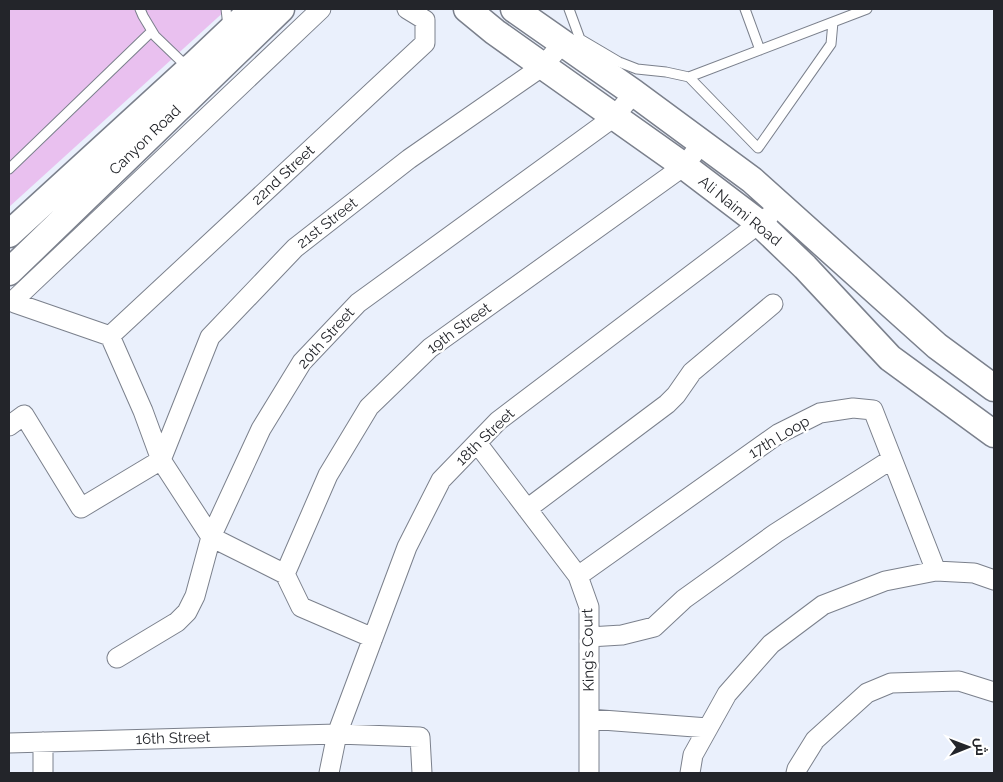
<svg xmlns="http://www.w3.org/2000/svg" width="1003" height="782" viewBox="0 0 1003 782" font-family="Raleway,Cairo,sans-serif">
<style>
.green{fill:#e9c0ef}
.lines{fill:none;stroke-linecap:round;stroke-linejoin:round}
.lane-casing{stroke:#7b808c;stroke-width:11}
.street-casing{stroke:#7b808c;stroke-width:21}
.secondary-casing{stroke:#7b808c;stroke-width:29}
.lane{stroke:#fff;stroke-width:9}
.street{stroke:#fff;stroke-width:19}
.secondary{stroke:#fff;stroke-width:26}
.labels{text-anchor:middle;stroke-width:5;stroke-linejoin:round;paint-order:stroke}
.street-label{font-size:15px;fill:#23252a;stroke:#fff}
</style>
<rect width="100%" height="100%" fill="#eaf0fc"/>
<path class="green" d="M9,9H227L9,207Z"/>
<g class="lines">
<g class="lane-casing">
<path id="lane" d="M140,9L143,16L155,36L181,61L191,62
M226,9L228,26
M569,9L580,39L619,62L637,69L666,72L689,77L758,148L831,44L833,22
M745,9L760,50
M689,77L867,9
M9,169L152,31"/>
</g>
<g class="street-casing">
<path id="street" d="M9,301L110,336L143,411L161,460L211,537L285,574L301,607L373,638
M12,302L321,9
M110,336L425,43V20L407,9
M9,426L24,415L81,508L161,460L210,337L295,248L409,159L543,66L562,44
M477,443L578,576L589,607V773
M527,509L667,404L676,395L692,372L773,304
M285,574L328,475L369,407L430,348L684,166L702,143
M578,576L778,434L820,413L853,408L873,410L936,571
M589,637L622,635L654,627L684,599L776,533L892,459
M117,658L177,622L187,612L195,596L211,537L261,429L302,362L358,303L614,117L634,93
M589,719L708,728
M9,743L337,734L420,737L422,773
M43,773V742
M329,773L337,734L407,547L441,480L498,421L769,216
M690,773L693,755L727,694L771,644L823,605L885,581L936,571L974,573L994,580
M796,773L797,769L815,740L867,693L891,683L959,681L994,692"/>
</g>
<g class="secondary-casing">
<path id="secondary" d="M467,9L495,32L684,166L759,223L805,267L890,358L994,434
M514,9L634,93L752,180L937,346L994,388
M9,234L196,63L253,9
M9,272L281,9"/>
</g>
<use href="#lane" class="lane"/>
<use href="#street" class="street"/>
<use href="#secondary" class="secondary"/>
</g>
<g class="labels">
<g class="street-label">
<text transform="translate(145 140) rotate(-44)" y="5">Canyon Road</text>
<text transform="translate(283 175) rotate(-43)" y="5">22nd Street</text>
<text transform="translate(740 211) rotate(39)" y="5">Ali Naimi Road</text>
<text transform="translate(327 223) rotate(-38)" y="5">21st Street</text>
<text transform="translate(459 328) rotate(-36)" y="5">19th Street</text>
<text transform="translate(326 338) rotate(-48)" y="5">20th Street</text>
<text transform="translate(485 437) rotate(-44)" y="5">18th Street</text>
<text transform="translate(779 437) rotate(-31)" y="5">17th Loop</text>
<text transform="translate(588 650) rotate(-91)" y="5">King's Court</text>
<text transform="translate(173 738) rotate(-2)" y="5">16th Street</text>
</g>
</g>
<rect width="1003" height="782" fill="none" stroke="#23252a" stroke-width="20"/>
<g transform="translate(968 747) rotate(89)" stroke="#ffffff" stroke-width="4" paint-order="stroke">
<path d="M0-4L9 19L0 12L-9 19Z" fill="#23252a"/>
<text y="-8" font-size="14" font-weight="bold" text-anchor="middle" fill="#23252a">ش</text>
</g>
</svg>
